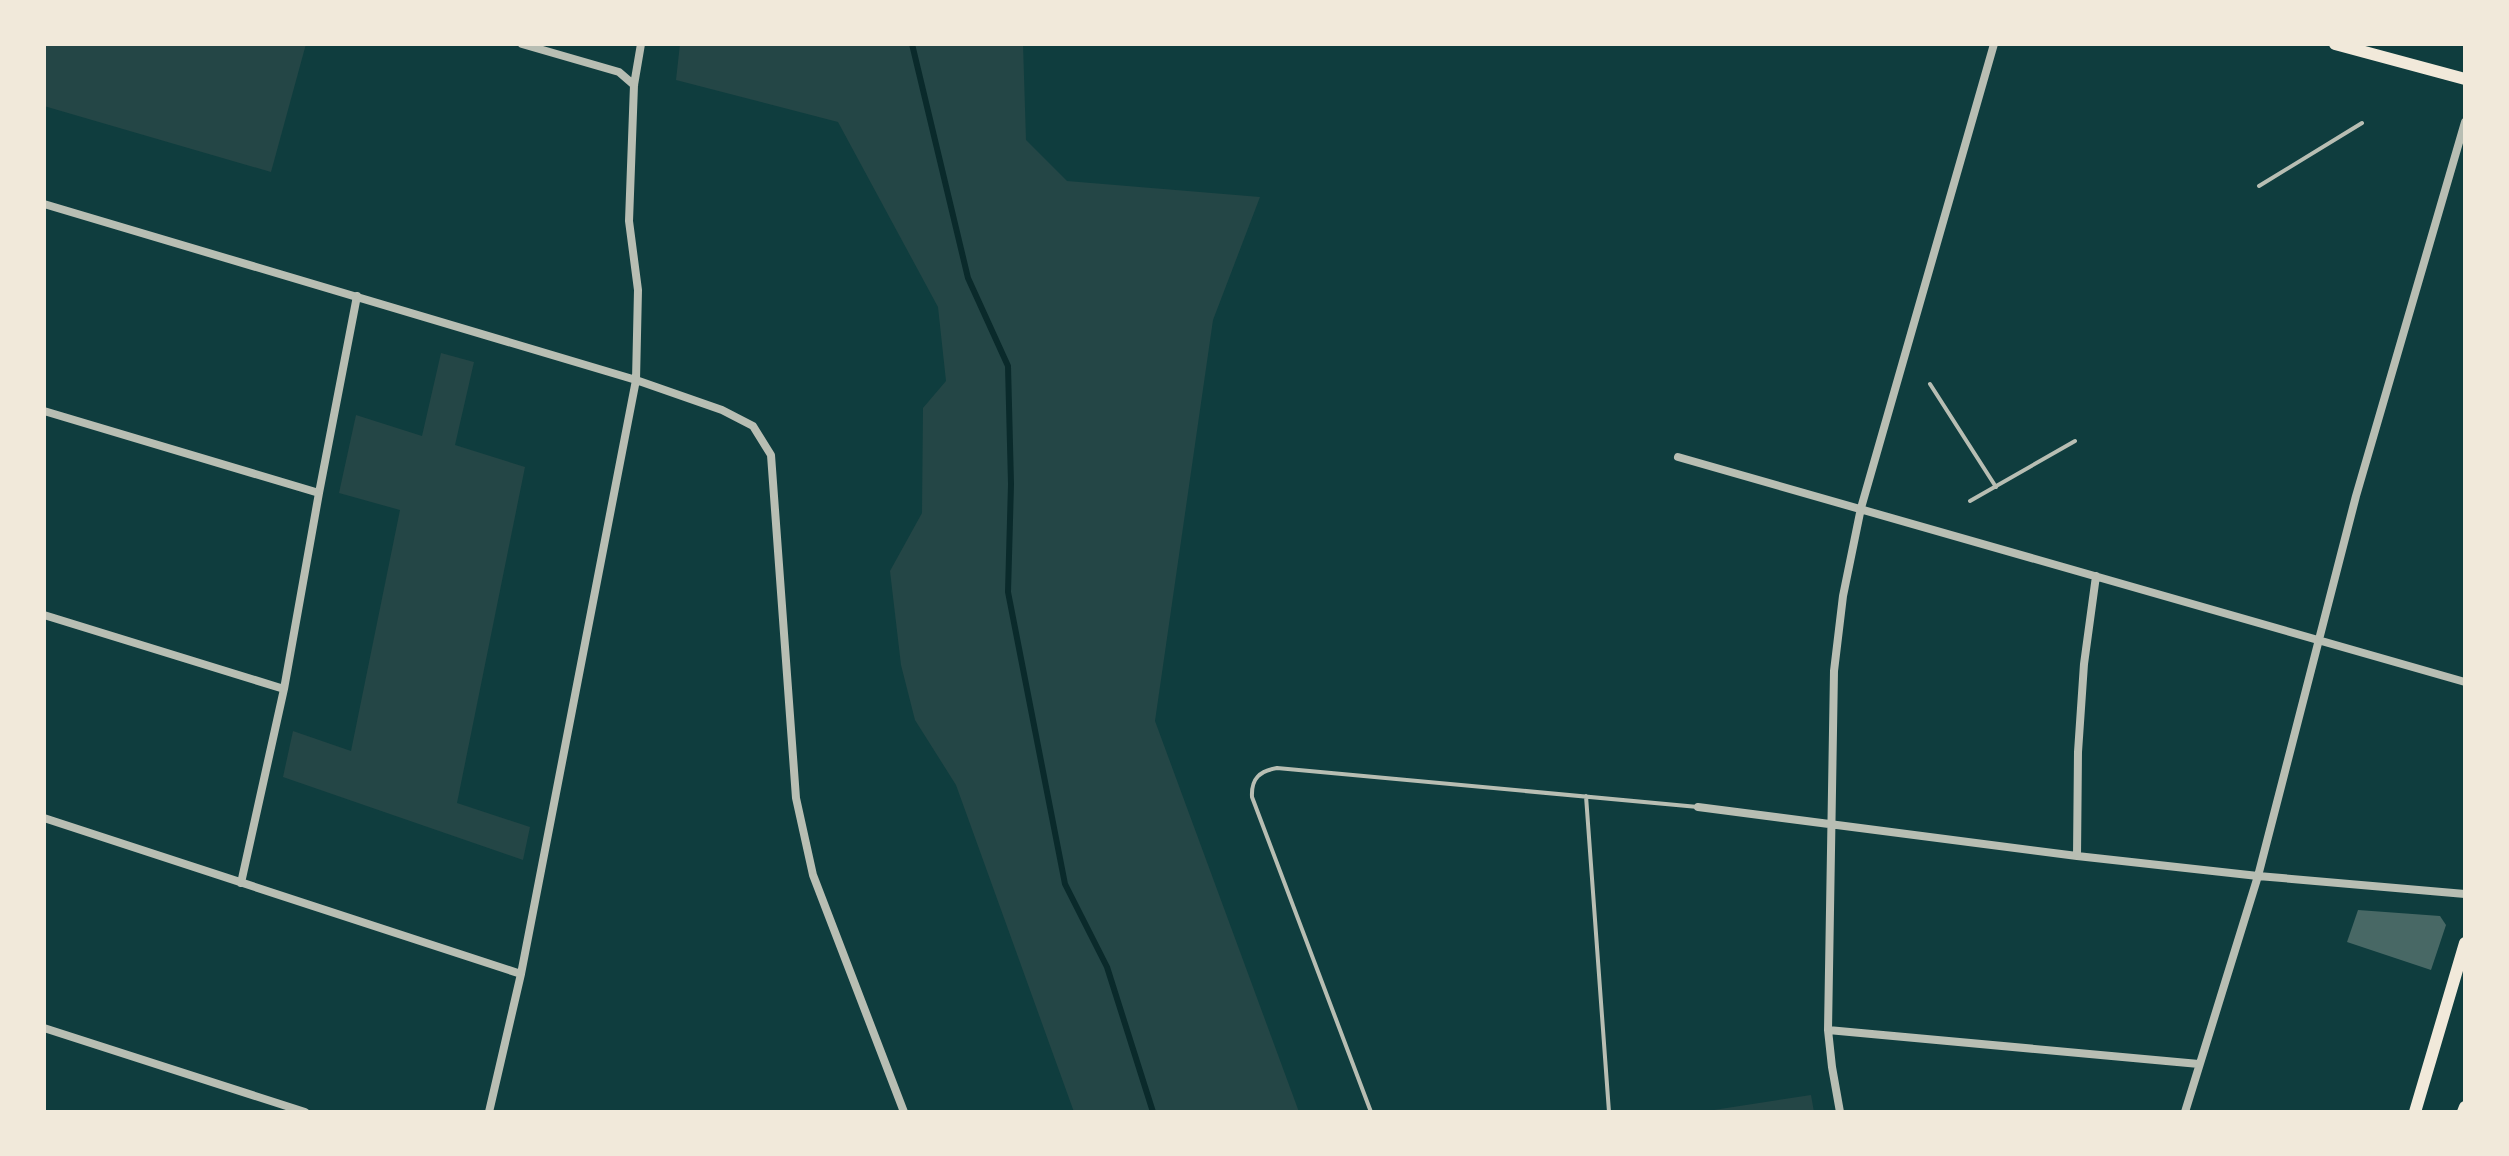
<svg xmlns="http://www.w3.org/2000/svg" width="2509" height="1156" viewBox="0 0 2509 1156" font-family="Commissioner,sans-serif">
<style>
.green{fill:#244646}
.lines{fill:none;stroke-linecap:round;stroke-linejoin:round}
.stream{stroke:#0a2a2b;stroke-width:6}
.building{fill:#486865}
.service{stroke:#b8beb3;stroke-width:4}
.minor{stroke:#b8beb3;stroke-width:8}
.secondary{stroke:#f1e9da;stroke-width:12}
</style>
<rect width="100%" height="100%" fill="#0f3d3e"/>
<path class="green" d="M44,44H306L271,172L44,106Z
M680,44H1023L1026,140L1067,181L1260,197L1213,320L1155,721L1299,1112H1074L956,785L915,720L901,665L890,571L922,513L923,408L946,381L938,307L838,122L676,80Z
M441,353L474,362L455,445L525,467L457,803L530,827L523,860L283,777L293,731L351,751L400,510L339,493L356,415L422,436Z
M1811,1095L1814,1112H1701Z"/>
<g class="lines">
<path class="stream" d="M912,44L968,278L1008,366L1011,484L1008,592L1065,884L1107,967L1153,1112"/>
</g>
<path class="building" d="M2358,910L2440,916L2446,925L2431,970L2347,942Z"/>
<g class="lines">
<path class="service" d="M2259,186L2362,123
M1930,384L1996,487
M1970,501L2075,441
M1586,796L1609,1112
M1371,1112L1252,797C1251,778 1260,771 1277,768L1698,807"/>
<path class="minor" d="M522,44L619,72L634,85
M44,204L636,380L722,410L753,426L771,455L796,798L813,875L904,1112
M44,411L319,493
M1678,457L2465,682
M44,615L284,689
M1698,807L2077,856L2258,876L2465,894
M44,818L521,974
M2077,856L2078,752L2084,664L2096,576
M241,883L284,689L319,493L357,296
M44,1028L305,1112
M1828,1030L2199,1064
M489,1112L521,974L636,380L638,290L629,221L634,85L641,44
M1840,1112L1832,1067L1828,1030L1834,671L1843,596L1861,508L1994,44
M2185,1112L2258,876L2356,496L2465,122"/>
<path class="secondary" d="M2335,44L2465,79
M2415,1112L2465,943
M2463,1112L2465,1107"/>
</g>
<rect width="2509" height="1156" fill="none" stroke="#f1e9da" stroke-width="92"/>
</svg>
